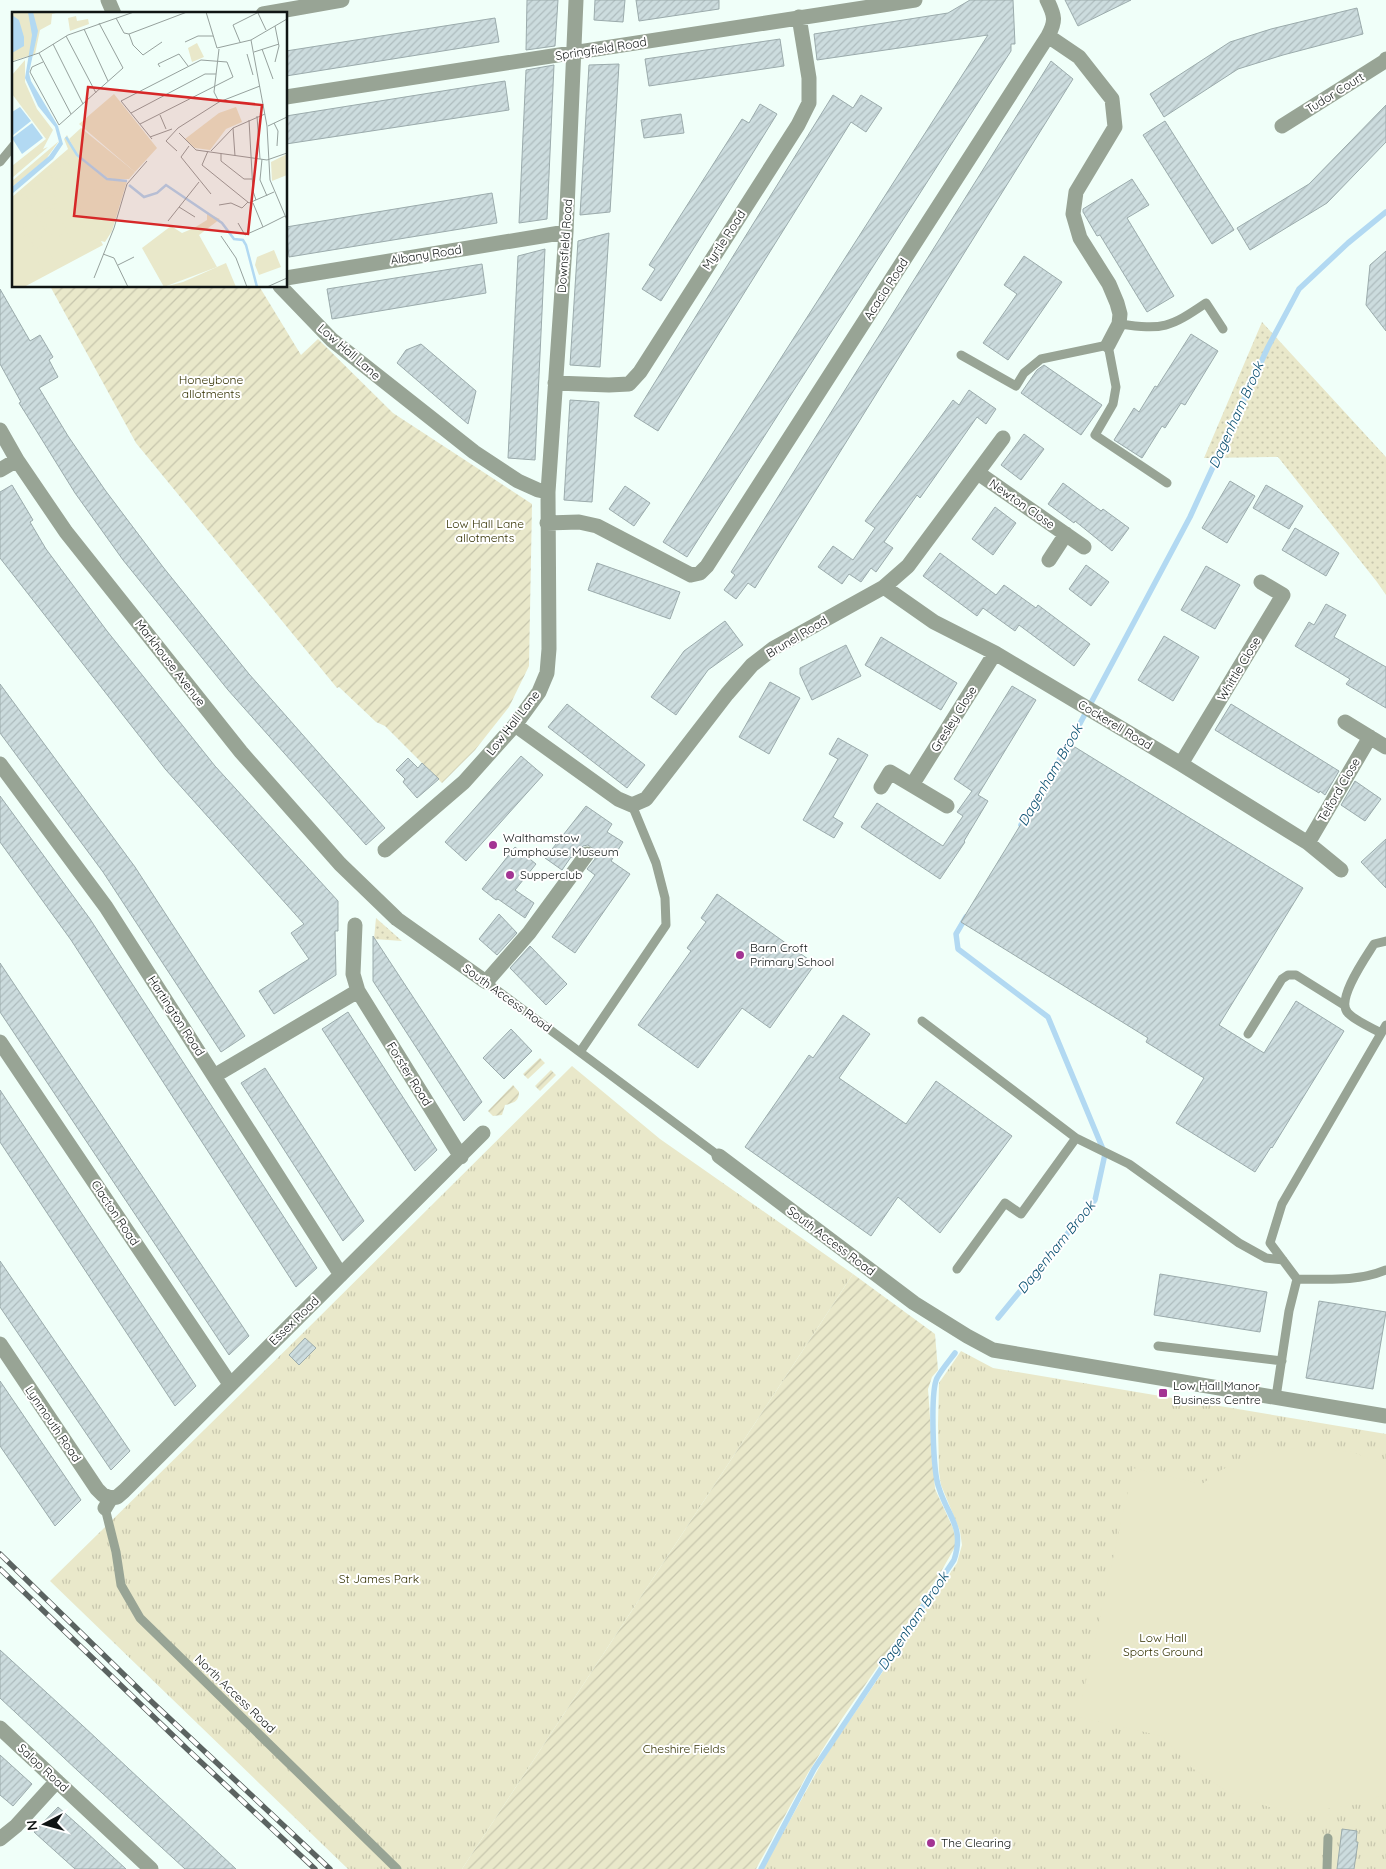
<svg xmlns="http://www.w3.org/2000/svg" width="1386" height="1869" viewBox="0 0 1386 1869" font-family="Quicksand,sans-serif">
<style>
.grass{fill:url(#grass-dots)}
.park{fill:url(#park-tufts)}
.garden{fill:url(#garden-furrows)}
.pitch{fill:#e9e8ca}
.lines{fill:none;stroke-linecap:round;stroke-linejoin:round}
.stream{stroke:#b2d9f2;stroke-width:5.5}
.building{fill:url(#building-hatch);stroke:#9babac}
.lane{stroke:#98a495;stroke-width:9}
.street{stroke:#98a495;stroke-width:15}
.rail-casing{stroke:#5b6361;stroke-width:5.5}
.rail{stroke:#fff;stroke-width:4;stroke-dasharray:11;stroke-linecap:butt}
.poi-dot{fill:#a33493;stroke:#fff;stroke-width:2}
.labels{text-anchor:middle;stroke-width:4;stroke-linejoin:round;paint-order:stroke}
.street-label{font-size:12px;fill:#101514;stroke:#fff}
.park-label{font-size:12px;fill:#333100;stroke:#fff}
.poi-label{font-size:12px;fill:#101514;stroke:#fff;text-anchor:start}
.water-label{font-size:14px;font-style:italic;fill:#094f70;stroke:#fff}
.inset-river{fill:none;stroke:#b2d9f2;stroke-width:2.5}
.inset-road{fill:none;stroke:#96a19d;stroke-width:1}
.view{fill:#d62828;fill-opacity:0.15;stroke:#d62828;stroke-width:2.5}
.inset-edge{fill:none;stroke:#101514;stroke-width:2.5}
</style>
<defs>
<pattern id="grass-dots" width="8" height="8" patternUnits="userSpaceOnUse" patternTransform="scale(1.25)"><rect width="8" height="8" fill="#e9e8ca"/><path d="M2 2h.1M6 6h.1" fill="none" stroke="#c7c6ad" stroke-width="1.8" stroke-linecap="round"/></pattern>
<pattern id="park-tufts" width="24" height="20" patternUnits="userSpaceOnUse" patternTransform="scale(1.25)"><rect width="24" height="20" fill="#e9e8ca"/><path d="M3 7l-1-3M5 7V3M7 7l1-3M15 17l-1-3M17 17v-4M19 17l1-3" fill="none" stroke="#c7c6ad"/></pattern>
<pattern id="garden-furrows" width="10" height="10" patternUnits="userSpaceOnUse" patternTransform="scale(1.25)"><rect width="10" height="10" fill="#e9e8ca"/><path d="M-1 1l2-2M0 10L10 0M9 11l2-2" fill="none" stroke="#c7c6ad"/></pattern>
<pattern id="building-hatch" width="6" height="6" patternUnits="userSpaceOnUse" patternTransform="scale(1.25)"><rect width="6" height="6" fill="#ccdcde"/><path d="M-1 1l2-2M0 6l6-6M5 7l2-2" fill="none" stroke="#aebcbe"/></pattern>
</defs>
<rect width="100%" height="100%" fill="#f0fff9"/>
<path class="grass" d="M1262,322L1386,457V595L1377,582L1278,457L1204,458Z
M376,918L402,941L374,939Z"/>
<path class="park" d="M572,1066L660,1139L853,1274L462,1869H348L50,1581L303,1333Z
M961,1351L993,1368L1386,1434V1869H763L826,1755L957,1563L962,1545L960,1531L941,1485L939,1472L938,1425L939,1383Z"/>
<path class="garden" d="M50,286H259L301,355L318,339L393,413L532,504L529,666L509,707L475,750L442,783L385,726L376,722L339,687L337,688L136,443Z
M540,1058L545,1063L528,1079L523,1074Z
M551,1070L556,1075L540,1091L535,1086Z
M513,1085L519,1092C519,1102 513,1103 505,1105L502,1115L493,1116L488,1111Z
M853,1274L935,1334L938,1370L932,1377L928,1389L935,1489L953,1528L955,1536V1547L942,1570L922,1602L839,1723L808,1773L756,1869H462Z"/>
<path class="pitch" d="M1306,1447L1352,1452L1386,1465V1793L1360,1804L1314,1811L1269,1807L1228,1792L1192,1768L1162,1736L1078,1717L1133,1468L1202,1484L1221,1470L1261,1453Z"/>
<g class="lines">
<path class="stream" d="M1021,825L1076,731L1190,517L1268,347L1299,289L1348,243L1386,212
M966,917L956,934L958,949L1048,1017L1105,1154L1095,1200L998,1318
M761,1869L814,1769L954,1560C965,1527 948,1517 939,1488C933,1473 930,1392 937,1378C942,1369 949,1361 955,1353"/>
</g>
<path class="building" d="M527,0H558L555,46L526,50Z
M595,0H625L623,22L594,20Z
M636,0H719V9L639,21Z
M970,0H1013L1015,44H1011V51L687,557L663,542L988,35L817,60L814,34L948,13Z
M1065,0H1131L1078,26Z
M1357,8L1363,34L1283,55L1238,69L1164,117L1150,94L1230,42L1271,29Z
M495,18L499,42L286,76V51Z
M780,39L784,66L649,86L645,59Z
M1051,61L1073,79L755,588L748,583L736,599L724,590L735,575L731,572Z
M619,64L610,212L580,215L589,65Z
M554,65L547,219L519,223L526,70Z
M505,81L509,110L286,144V116Z
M833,95L853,108L861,95L882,108L866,132L851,122L658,431L634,416Z
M760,104L777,114L661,301L642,289L655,269L649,265L742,119L749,123Z
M1386,105V142L1327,203L1250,250L1237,228L1309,184Z
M681,114L684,133L644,138L641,120Z
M1165,121L1234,230L1212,244L1143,135Z
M1132,179L1149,205L1127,218L1174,296L1147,312L1100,235L1097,236L1083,212V209Z
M492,193L497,223L289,257L286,227Z
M609,233L600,367L570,365L578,241Z
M545,249L535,460L508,458L518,256Z
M1386,251V331L1366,305L1370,265Z
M1024,256L1062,282L1008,360L983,343L1017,294L1004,285Z
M482,264L486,293L332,319L327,289Z
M0,289L30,341L40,335L53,357L49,360L58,377L39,388L68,436L105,490L163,567L249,674L385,828L366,845L228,690L123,560L75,493L26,414L19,403L21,402L0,364Z
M1191,334L1218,351L1185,405L1181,403L1165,428L1162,426L1142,458L1114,440L1134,408L1139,412L1155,386L1157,387Z
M421,344L476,391L468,424L397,363L406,350Z
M1044,365L1102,405L1081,435L1021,393L1037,370Z
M969,390L996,409L986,424L977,417L920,498L917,495L884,542L893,548L876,572L871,568L861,582L849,574L842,584L818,567L833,546L853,560L875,528L865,521L953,400L959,405Z
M570,400L599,402L592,502L564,500Z
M1024,434L1044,449L1021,480L1001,465Z
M1230,481L1255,496L1227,543L1202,528Z
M1063,483L1101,511L1103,509L1129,528L1112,551L1075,521L1074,523L1048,504Z
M12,485L33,520L30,522L46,549L107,631L215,766L338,901V931H335L336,975L274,1014L259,991L309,959L291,933L304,924L166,770L0,558V492Z
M1266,485L1303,506L1289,529L1253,508Z
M625,486L650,503L634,526L609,509Z
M995,507L1016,523L993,555L972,539Z
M1295,528L1339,553L1326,576L1282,550Z
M940,553L996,595L1004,585L1036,608L1038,605L1090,644L1074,666L1019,625L1015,631L983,608L977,616L923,576Z
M597,563L680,592L670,619L588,590Z
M1086,565L1109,582L1091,606L1069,589Z
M1206,566L1240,585L1215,629L1181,610Z
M1326,604L1346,615L1334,637L1386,667V708L1346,684L1350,679L1295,646L1309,622L1314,625Z
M725,621L743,645L708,670L676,715L651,697L684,651Z
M1164,636L1199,657L1173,701L1138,680Z
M881,637L957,683L941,710L865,665Z
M846,645L861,676L812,700L800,674V668Z
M770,682L800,698L769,754L739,737Z
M0,684L135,867L245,1036L221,1052L103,872L0,733Z
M1012,686L1036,700L978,795L988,801L964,841L965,842L940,879L861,827L877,803L943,846L963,816L957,812L972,791L954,779Z
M567,704L645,765L627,788L548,727Z
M1231,704L1339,771L1325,795L1320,791L1319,793L1215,730Z
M838,738L868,755L833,817L843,823L834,838L803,820L838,759L829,754Z
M1070,744L1303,888L1219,1025L1264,1053L1296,1001L1344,1031L1272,1148L1271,1147L1255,1172L1176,1123L1204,1078L1146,1042L1148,1038L961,922Z
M521,756L543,775L466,861L445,842Z
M408,758L418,768L422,763L439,779L417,798L403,782L405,779L396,770Z
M1355,781L1381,799L1365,821L1341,805Z
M0,796L90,919L317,1268L296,1287L71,940L0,842Z
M586,806L612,824L607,832L623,842L611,861L630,874L575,953L552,937L595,875L587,869L595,859L596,851L588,845L583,846L572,858L571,857L562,870L545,858Z
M1386,839V888L1361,862Z
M515,847L536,864L515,890L534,903L525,918L498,899L496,900L482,889Z
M717,894L815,964L770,1028L742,1008L698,1068L638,1025L691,951L687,948L706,922L701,918Z
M499,914L517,933L497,955L479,939Z
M373,936L482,1102L464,1121L373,981Z
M530,946L567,984L546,1005L510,968Z
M0,963L249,1336L229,1355L0,1012Z
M348,1012L437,1150L415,1171L322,1029Z
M843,1015L870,1034L839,1078L906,1124L936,1081L1012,1136L940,1233L898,1197L871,1236L745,1147L809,1055L813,1058Z
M511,1029L532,1051L504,1079L483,1058Z
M265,1068L364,1221L343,1241L241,1083Z
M0,1090L196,1386L175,1406L0,1142Z
M0,1261L130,1451L111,1470L0,1307Z
M1160,1274L1267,1292L1260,1332L1154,1315Z
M1319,1301L1386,1312L1373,1389L1306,1378Z
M305,1338L316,1348L299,1365L289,1355Z
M0,1381L81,1500L55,1526L0,1446Z
M0,1650L82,1725L236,1869H185L78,1771L0,1698Z
M0,1755L32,1784L13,1806L0,1795Z
M58,1807L85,1831L126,1869H75L45,1842L34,1832Z
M1342,1829L1357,1831L1356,1842H1358L1354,1869H1337Z"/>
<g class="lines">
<path class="lane" d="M0,162L14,145
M1119,324C1164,330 1169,328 1206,303L1223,329
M961,355L1016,386L1024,373L1041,359L1108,345L1116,387L1113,404L1095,435L1167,483
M486,982L719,1156
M922,1021L1076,1138L1129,1164L1239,1243L1266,1258L1283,1260
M1381,1033C1372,1028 1354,1020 1348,1013C1335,1000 1366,957 1374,944L1386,941
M1248,1034L1282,979L1288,975H1296L1344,1005
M580,1052L666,925L665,898L656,863L632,805
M957,1269L1005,1203L1021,1214L1076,1138
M1297,1279L1270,1243L1282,1204L1386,1025
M1158,1346L1282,1361
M1276,1397L1289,1311L1297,1279C1326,1279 1358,1282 1386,1270
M105,1508L116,1552L121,1585L140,1618L397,1869
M1327,1869L1328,1838"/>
<path class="street" d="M108,0L114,14
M263,14L342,0
M1048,36L1079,57L1112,99L1115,127L1076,192L1073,214L1080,238L1109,284L1117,303L1120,314L1119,324L1108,345
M286,97L915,0
M1282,126L1385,61L1386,59
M286,278L566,232
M280,286L332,340L474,452L518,481L538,490L548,492
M555,383L609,385L629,384L640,372L798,125L809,103V78L799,17
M0,430L17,460L66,532L241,752L340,864L397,919L486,982L529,933L587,854
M0,470L17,460
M978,473L1084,547
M547,523L579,522L597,526L691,575L700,573L707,566L1048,36C1056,21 1055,16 1047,0
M1049,560L1066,534
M884,587L934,622L995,653L1181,764L1308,843L1341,870
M1345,722L1386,747
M515,725L618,799L632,805L646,799L727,694L752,665L774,648L884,587L908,566L1003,438
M0,764L106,907L341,1275
M1181,764L1283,595L1261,582
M912,785L995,653
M881,787L890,772L947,806
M1308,843L1370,737
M385,850L464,782L515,725L539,692L547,673L549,649L548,492L566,232L576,0
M355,925L353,974L358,991L461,1157
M0,1042L230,1384
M214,1076L358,991
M719,1156L914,1303L967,1336L993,1350L1386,1416
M0,1344L97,1489L103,1495L111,1498
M105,1508L111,1498L117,1497L124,1491L483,1133
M0,1728L151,1869
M0,1839L16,1826L57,1781"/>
<g class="rail-casing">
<path id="rail" d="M0,1554L153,1703L330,1869
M0,1569L187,1749L315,1869"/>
</g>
<use href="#rail" class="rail"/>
</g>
<g class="poi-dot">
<circle cx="493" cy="845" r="5"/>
<circle cx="510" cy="875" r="5"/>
<circle cx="740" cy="955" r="5"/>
<rect x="1158" y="1388" width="10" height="10" rx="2.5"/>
<circle cx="931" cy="1843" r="5"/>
</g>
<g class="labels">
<g class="street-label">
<text transform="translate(601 49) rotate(-9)" y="4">Springfield Road</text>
<text transform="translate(1335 93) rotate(-32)" y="4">Tudor Court</text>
<text transform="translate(724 240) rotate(-57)" y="4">Myrtle Road</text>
<text transform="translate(565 246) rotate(-86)" y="4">Downsfield Road</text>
<text transform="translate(426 255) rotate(-9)" y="4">Albany Road</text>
<text transform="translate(886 289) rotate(-57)" y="4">Acacia Road</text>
<text transform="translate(349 352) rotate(41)" y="4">Low Hall Lane</text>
<text transform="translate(1022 504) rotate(35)" y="4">Newton Close</text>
<text transform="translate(797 637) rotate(-31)" y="4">Brunel Road</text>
<text transform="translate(170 663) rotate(52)" y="4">Markhouse Avenue</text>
<text transform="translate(1239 669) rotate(-59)" y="4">Whittle Close</text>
<text transform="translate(954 719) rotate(-58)" y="4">Gresley Close</text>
<text transform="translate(513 723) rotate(-52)" y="4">Low Hall Lane</text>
<text transform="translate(1115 725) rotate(31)" y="4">Cockerell Road</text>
<text transform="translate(1339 790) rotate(-60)" y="4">Telford Close</text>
<text transform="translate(507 998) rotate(36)" y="4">South Access Road</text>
<text transform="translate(176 1016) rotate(57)" y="4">Hartington Road</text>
<text transform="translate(409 1074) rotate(58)" y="4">Forster Road</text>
<text transform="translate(115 1213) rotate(56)" y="4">Clacton Road</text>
<text transform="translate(831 1241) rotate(37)" y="4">South Access Road</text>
<text transform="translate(294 1321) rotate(-44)" y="4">Essex Road</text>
<text transform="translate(53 1424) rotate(56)" y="4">Lynmouth Road</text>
<text transform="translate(235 1694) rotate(44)" y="4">North Access Road</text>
<text transform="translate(43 1768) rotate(43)" y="4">Salop Road</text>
</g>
<g class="park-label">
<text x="211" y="384">Honeybone<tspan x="211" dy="14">allotments</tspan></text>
<text x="485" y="528">Low Hall Lane<tspan x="485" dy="14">allotments</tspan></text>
<text x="379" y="1583">St James Park</text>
<text x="1163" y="1642">Low Hall<tspan x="1163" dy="14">Sports Ground</tspan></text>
<text x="684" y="1753">Cheshire Fields</text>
</g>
<g class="poi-label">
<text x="503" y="842">Walthamstow<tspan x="503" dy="14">Pumphouse Museum</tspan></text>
<text x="520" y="879">Supperclub</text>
<text x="750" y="952">Barn Croft<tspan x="750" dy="14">Primary School</tspan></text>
<text x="1173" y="1390">Low Hall Manor<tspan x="1173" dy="14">Business Centre</tspan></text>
<text x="941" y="1847">The Clearing</text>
</g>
<g class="water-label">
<text transform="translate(1236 415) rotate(-66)" y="5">Dagenham Brook</text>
<text transform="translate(1050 775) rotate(-60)" y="5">Dagenham Brook</text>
<text transform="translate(1056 1247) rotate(-51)" y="5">Dagenham Brook</text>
<text transform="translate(913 1621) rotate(-56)" y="5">Dagenham Brook</text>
</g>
</g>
<g transform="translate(12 12)">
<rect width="275" height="275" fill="#f0fff9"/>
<path d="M185,31L192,45L180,50L176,36ZM13,48V70L25,97L41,118L31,137L36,135L0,166V154L34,127L0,82V63ZM47,129L34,147L0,175V169ZM195,201L208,207L187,223L205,255L152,275L130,236L159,214L170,221L182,216L195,208Z" fill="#e9e8ca"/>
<path d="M0,0H48L40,2L39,12L28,18L23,42L0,49ZM64,4L65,9L76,7L77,12L58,19L56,6ZM102,82L145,136L123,160L67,112ZM55,123L66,144L95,167L115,169L100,219L93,230L89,229L91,233L12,275H0V185L56,137L52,127ZM262,238L269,255L247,263L243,253L245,245Z" fill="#e9e8ca"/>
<path d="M224,95L230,110L214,117L198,138L183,136L173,127L207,101ZM69,116L123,160L117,167H97L65,142L57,127ZM214,251L224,275H152L171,270Z" fill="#e9e8ca"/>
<path d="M275,142V163L260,169L259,150ZM56,150L60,159L42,169L37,160ZM33,166L46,190L32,198L19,174ZM80,177L102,184V205L91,221L68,214L69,193ZM13,181L35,222L22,229L0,189ZM42,195L54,217L40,224L29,203ZM0,197L13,219L0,226ZM55,220L67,242L53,249L42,227ZM15,222L22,234L0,246V230ZM33,232L44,254L32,260L20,239ZM18,240L29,262L17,268L6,246ZM4,247L15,269L2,275L0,249Z" fill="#e9e8ca"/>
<path d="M16,0H21L26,19L17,61L19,69L46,114L51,132L41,147L0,182V175L37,144L47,130L43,115L26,94L13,66L20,23ZM0,3L7,8L12,25V34L0,41ZM8,95L19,109L0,124V100ZM20,111L31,126L10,142L0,126Z" fill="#b2d9f2"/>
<path class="inset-river" d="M54,125L65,143L95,167L115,169M117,173L132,185L145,181L154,173L210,211L222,227L231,228L234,233L245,275"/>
<path class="inset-road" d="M194,0L205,36L239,28M246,1L254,18M104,6L112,21L117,22L175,0M263,14L267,34L263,50M72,17L96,69M117,22L121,33L131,43L150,30M54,24L84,81M239,28L275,7M239,28L255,114L258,168L275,208M173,30L186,24H201M228,30L221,13L247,0M41,32L71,92M207,37L202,80L207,90M250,37L261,67M242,40L267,32M27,41L59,102M235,42L241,63M0,50L27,41L56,23L122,0M31,50L20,55L18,60L47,113L111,56L87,11M148,55L146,52L167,42L176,54M109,89L189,48L215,50L221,65L128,112M109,89L140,127M119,101L193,62H204M148,103L154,117M245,104L248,147M237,108L241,179L244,188M262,111L266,119L265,134M256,114L275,105M221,116L223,144M167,121L184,138L255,148L275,141M138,125L160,117M177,134L169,145L199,182M165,139L154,129L166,116L207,90L248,74M196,139L190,153L237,191L262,180M199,139L221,116L253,102M209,141V149L232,167H240M250,147L248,168L255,184M241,191L251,215L273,204M207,193L219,191L230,196L236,190M167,195L183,205M156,209L187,170M226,211L233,223L251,215M209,224L224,246L235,275M91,242L102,246L116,275M106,253L122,245M82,266L102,216L115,172L135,149M255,275L275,266"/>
<path class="view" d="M76,75L250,93L236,222L62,204Z"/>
<rect width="275" height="275" class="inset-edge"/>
</g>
<g transform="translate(45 1824) rotate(264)" stroke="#ffffff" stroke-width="4" paint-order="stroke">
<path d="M0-4L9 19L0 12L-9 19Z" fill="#101514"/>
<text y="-8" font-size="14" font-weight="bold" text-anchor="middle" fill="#101514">N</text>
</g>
</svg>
